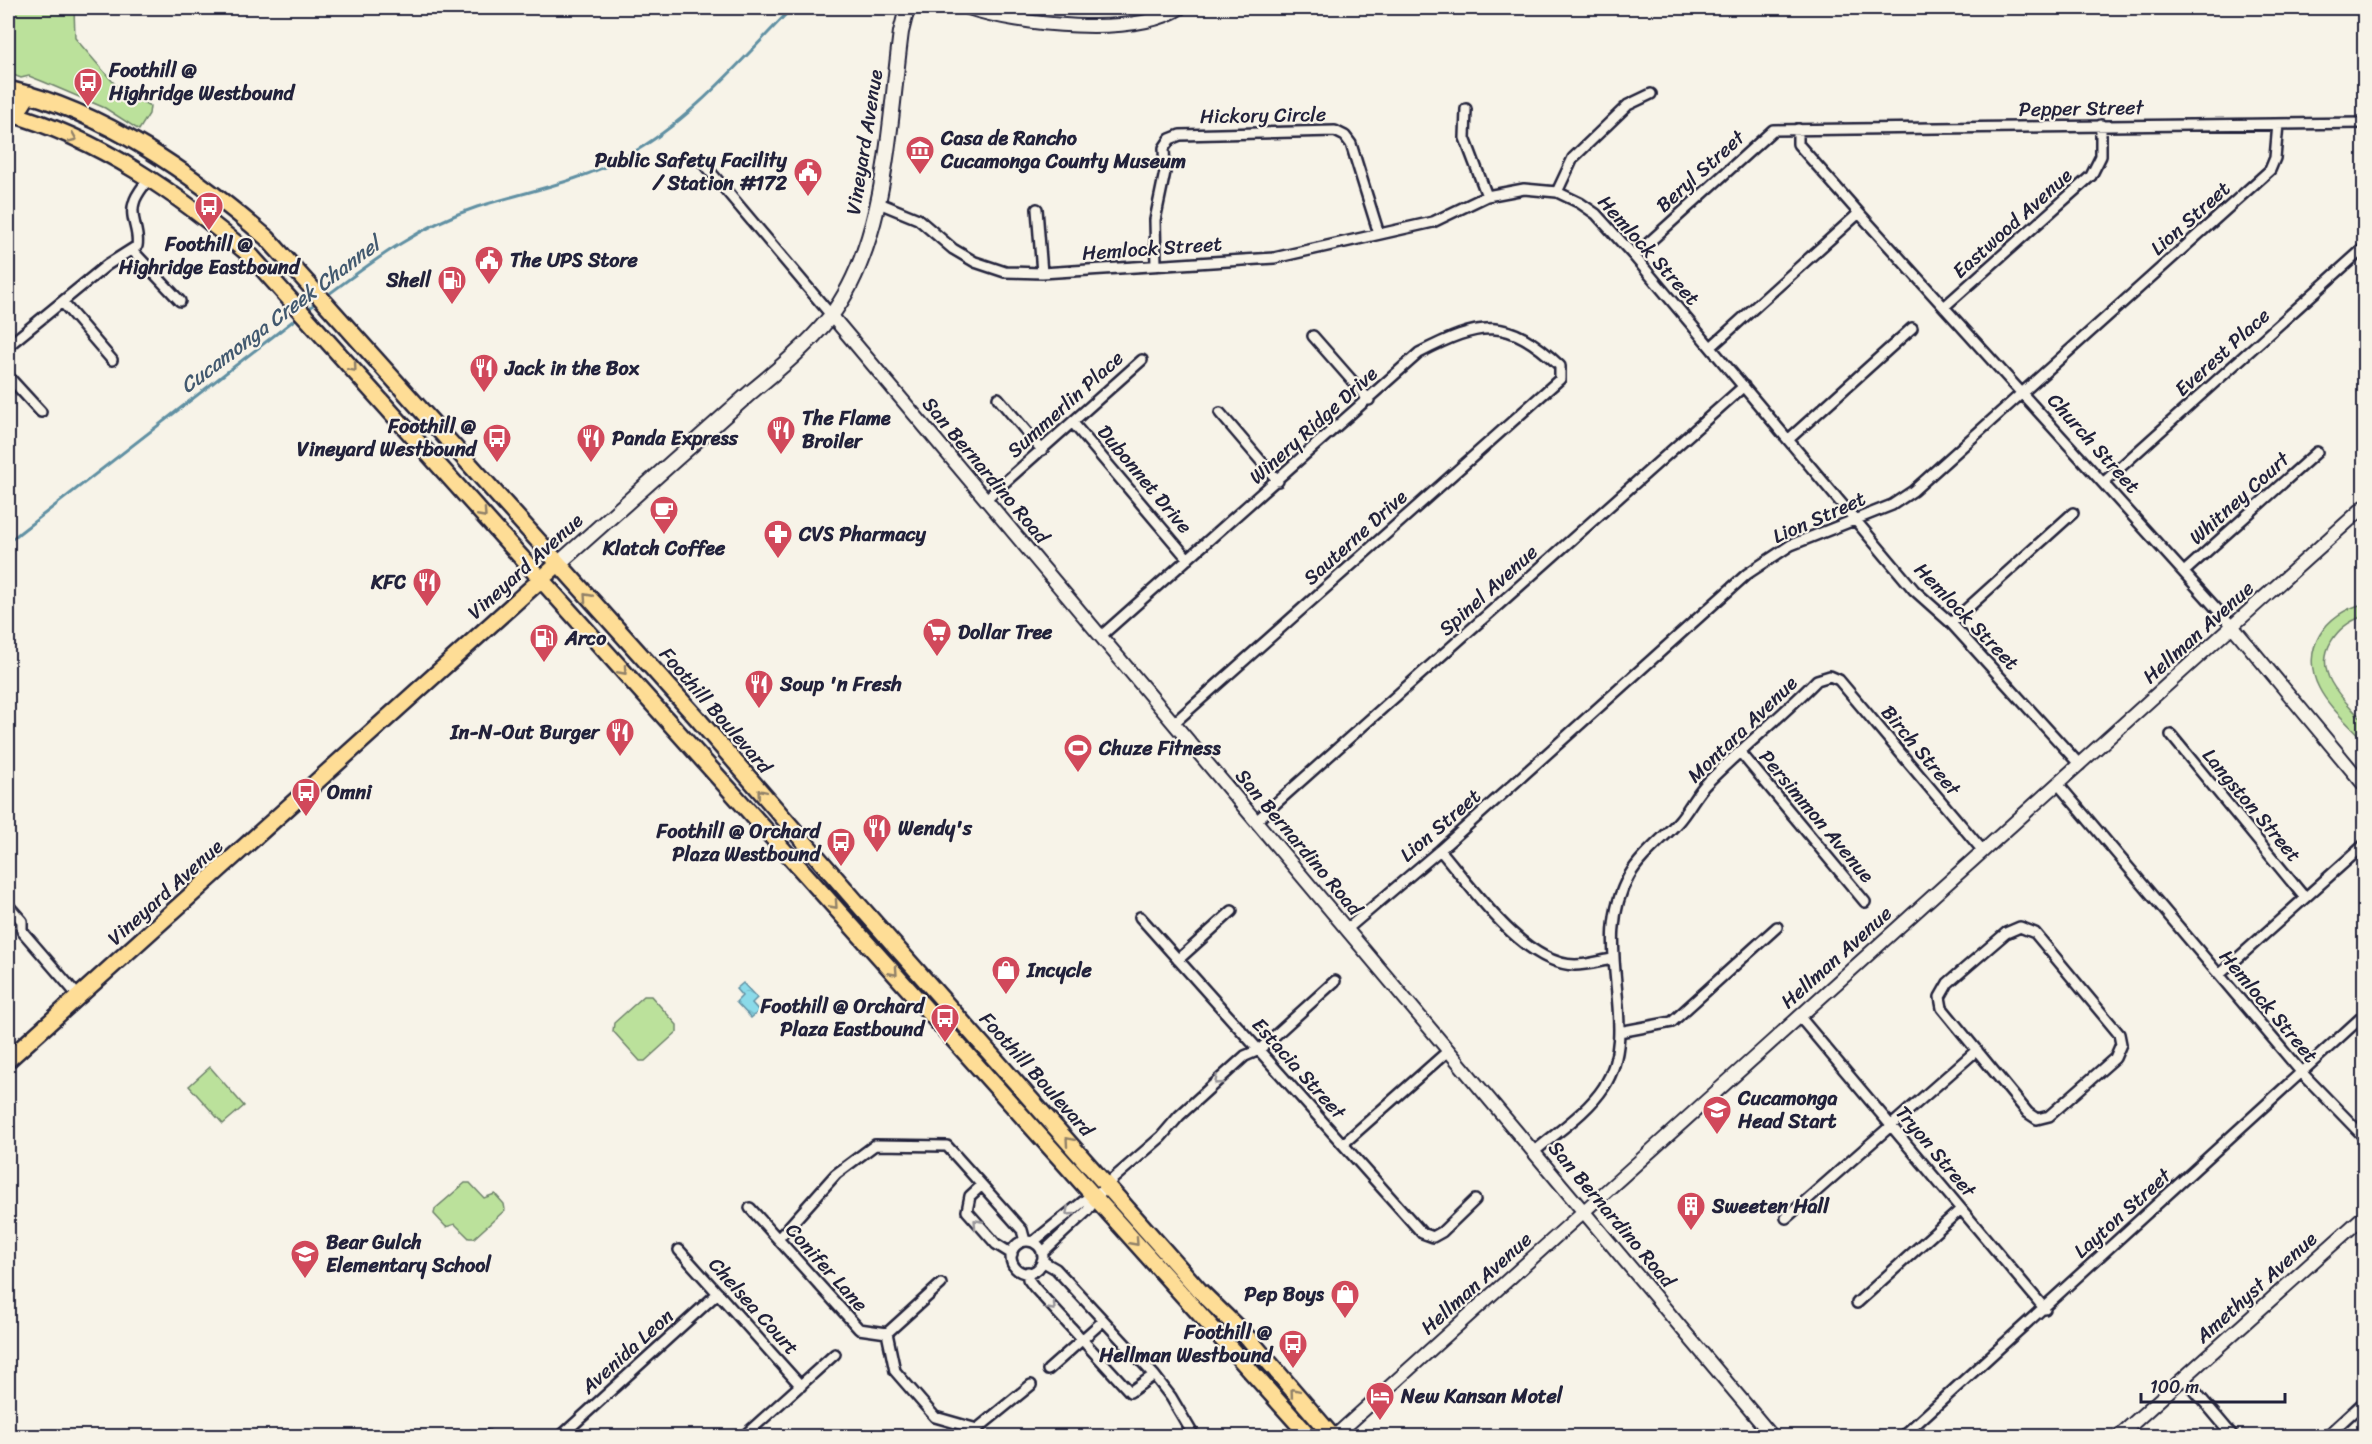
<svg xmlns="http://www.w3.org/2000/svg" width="2372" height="1444" viewBox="0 0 2372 1444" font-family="Sriracha,sans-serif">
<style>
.green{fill:#bbe19b;stroke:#6e826b;stroke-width:1.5}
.water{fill:url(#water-ripples);stroke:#6190a3;stroke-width:1.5}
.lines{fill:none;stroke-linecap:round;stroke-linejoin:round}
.stream{stroke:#6190a3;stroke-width:3}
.minor-casing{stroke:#22223b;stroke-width:14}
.tertiary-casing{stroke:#22223b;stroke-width:16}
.secondary-casing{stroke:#22223b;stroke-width:18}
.primary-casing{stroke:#22223b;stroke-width:20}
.minor{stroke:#f7f3e8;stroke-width:9}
.tertiary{stroke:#f7f3e8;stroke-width:12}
.secondary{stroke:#f7f3e8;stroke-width:14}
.primary{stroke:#fedd96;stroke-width:15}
.oneway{stroke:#908068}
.oneway2{stroke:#97959a}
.labels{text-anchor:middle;stroke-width:4.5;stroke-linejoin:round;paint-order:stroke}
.poi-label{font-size:20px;font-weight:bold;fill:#22223b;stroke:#f7f3e8;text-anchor:start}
.street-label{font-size:20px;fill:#22223b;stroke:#f7f3e8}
.water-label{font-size:21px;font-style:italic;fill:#42596f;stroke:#f7f3e8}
</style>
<defs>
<pattern id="water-ripples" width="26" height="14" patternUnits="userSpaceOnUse" patternTransform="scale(1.5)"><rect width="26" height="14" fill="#8bdae9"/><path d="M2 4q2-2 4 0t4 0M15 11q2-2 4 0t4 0" fill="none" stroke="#78bbc9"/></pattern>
</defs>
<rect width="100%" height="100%" fill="#f7f3e8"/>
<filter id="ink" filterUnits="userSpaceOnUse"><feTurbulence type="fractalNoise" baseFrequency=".0167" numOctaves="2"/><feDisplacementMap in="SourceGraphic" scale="12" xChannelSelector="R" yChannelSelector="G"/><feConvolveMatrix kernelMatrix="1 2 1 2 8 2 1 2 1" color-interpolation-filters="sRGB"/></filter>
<g filter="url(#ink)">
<path class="green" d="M8,8H74L75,38L119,89L150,106L149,114L139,130L105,108L44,82L29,76L21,78L8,73Z
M2364,604V616C2337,625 2315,652 2331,682C2339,697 2353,709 2364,722V741C2350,725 2329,708 2319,688C2299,650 2326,612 2364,604Z
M644,996H651L677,1025V1032L645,1061H640L613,1031L614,1023Z
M210,1067L244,1106L223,1124L189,1086Z
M465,1183H470L484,1198L495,1194L504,1204L505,1210L474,1238H469L455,1224L446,1227L434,1214L435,1209Z"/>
<path class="water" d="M743,983L757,998L752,1003L759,1011L751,1018L736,1002L742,996L736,989Z"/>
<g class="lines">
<path class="stream" d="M325,297C373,261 419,226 477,207C528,191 580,182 627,156C691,121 742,59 792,8
M306,311L317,302
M8,542L298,317"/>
<g class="minor-casing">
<path id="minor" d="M1466,109L1465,138L1487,196
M1798,129V144L1859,213L2233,627
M703,163L831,315
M1557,192L1573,158L1628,105L1651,94
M879,203L918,219L953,249L975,262L1005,272L1042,273L1274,258L1433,222L1487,196L1524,189L1557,192L1580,203L1596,214L1634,256L1914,590L1951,623L2080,765
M1037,209L1042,273
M133,251L180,301
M1634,256L1773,130L2364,123
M1156,265L1155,220L1165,172L1164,148L1170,139L1180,135L1335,131L1345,136L1351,144L1379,234
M63,303L112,360
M1944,307L2091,176L2101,156V125
M1313,336L1369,400
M8,346L107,265L137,246C140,231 129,218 134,203C136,194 144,186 149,178
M1711,347L1859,213
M8,376L41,412
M998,398L1042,450
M1220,413L1278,481
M1073,423L1188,559
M1789,439L1912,328
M2104,482L2364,248
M986,499L1142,360
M2184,572L2317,452
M1951,623L2073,513
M1101,636L1419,353C1481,321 1507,316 1560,366V379L1174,723
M2171,735L2305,898
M1741,753L1865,902
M2058,784L2302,1073L2364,1137
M1256,821L1744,386
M1440,850C1471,886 1523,964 1575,965C1587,965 1600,961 1612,959
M8,905L22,921V931L79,997
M1140,917L1422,1233L1433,1237L1442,1232L1475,1200
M2020,927L2035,933L2119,1034L2121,1044L2115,1058L2049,1116L2037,1119L2028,1113L1942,1008L1940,997L1948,983L2006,933Z
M1347,929L1440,850L1747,574L1791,545L1892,505L1913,491L2270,170L2275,158L2278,124
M1178,960L1232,911
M2219,975L2364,845
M1799,1016L2045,1309
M1619,1032L1672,1022L1777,927
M1343,1144L1449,1050
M1534,1152C1557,1132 1587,1113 1604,1087C1643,1026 1589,945 1629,876C1641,855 1663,839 1678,822C1689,810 1696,793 1708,782C1743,747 1782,716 1817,680L1830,676L1839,680L1983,851
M982,1185L970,1196L967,1211L996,1244L1012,1254
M750,1208L859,1329L887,1333L895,1371L935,1417L977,1429L978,1436
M1786,1218L1977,1050
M778,1239L836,1174L875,1145L947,1146L1022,1230L1025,1241
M1011 1257a16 16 0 1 1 32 0a16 16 0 1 1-32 0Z
M1033,1242L1095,1192
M679,1250L801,1386
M1042,1253L1087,1211L1107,1184L1161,1137L1179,1116L1245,1056L1259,1050L1335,981
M1042,1261L1056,1269L1154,1375L1171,1397L1194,1436
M1028,1272V1279L1034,1287L1130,1392L1154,1375
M1857,1303L1961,1209
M887,1333L941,1284
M1048,1370L1103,1321
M2184,1378L2233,1436
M977,1429L1031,1385
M486,1436H487
M561,1436L718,1293
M744,1436L835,1354
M1903,1436L2364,1015
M2327,1436L2364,1402"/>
</g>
<g class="tertiary-casing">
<path id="tertiary" d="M968,8C1019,25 1134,38 1180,8
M831,315L1772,1436
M2233,627L2364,785
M1335,1436L2364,507
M2119,1436L2364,1216"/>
</g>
<g class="secondary-casing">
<path id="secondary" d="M558,564L751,392C779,369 807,346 830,317C887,243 889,122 901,32L907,8"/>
</g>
<g class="primary-casing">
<path id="primary" d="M8,89C105,112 193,174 267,238L697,718L858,904L1199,1290L1249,1339L1332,1436
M8,101L22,105L29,94
M8,113C99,138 180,195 251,256L1309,1436
M8,1060L558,564"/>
</g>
<use href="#minor" class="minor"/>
<use href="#tertiary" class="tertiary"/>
<use href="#secondary" class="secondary"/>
<use href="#primary" class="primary"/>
</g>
<defs><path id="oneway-chevron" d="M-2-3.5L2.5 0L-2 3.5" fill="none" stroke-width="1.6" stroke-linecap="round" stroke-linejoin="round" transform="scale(1.5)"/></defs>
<g class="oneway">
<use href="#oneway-chevron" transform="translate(73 138) rotate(23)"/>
<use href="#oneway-chevron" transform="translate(353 368) rotate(49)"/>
<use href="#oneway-chevron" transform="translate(483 514) rotate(48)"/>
<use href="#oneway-chevron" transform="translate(587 597) rotate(-132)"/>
<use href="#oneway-chevron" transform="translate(623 671) rotate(48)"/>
<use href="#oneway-chevron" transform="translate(761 793) rotate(-130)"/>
<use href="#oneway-chevron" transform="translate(834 905) rotate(48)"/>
<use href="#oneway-chevron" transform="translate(894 972) rotate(48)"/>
<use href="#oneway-chevron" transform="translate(1069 1141) rotate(-131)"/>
<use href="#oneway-chevron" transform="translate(1135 1242) rotate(48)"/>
<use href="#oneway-chevron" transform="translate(1294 1392) rotate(-130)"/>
</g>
<g class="oneway2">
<use href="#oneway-chevron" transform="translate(1218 1081) rotate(138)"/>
<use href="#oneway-chevron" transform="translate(1069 1212) rotate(138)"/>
<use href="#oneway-chevron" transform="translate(977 1223) rotate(-132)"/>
<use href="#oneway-chevron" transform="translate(1052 1307) rotate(48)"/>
</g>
</g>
<defs>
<g id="bus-pin" transform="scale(1.5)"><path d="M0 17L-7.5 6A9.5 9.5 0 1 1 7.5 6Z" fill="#d1495b" stroke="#f7f3e8"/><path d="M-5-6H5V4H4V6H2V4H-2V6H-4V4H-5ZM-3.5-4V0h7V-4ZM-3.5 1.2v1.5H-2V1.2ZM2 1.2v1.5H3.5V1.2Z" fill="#fff"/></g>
<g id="museum-pin" transform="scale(1.5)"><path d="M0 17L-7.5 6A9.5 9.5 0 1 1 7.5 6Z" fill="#d1495b" stroke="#f7f3e8"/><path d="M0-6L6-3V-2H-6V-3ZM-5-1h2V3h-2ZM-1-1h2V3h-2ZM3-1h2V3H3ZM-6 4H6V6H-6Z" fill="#fff"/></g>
<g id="civic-pin" transform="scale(1.5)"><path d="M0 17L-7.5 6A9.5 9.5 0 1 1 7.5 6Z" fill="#d1495b" stroke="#f7f3e8"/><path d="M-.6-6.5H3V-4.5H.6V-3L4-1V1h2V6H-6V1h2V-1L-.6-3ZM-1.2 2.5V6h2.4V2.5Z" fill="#fff"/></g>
<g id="fuel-pin" transform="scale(1.5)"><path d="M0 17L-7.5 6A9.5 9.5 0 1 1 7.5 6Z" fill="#d1495b" stroke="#f7f3e8"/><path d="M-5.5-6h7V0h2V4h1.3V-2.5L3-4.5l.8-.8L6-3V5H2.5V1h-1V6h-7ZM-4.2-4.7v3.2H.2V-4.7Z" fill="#fff"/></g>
<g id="restaurant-pin" transform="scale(1.5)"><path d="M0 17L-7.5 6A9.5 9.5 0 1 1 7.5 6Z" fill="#d1495b" stroke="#f7f3e8"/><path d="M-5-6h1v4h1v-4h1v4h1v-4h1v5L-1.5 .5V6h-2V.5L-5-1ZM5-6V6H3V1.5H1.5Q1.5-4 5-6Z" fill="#fff"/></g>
<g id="cafe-pin" transform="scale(1.5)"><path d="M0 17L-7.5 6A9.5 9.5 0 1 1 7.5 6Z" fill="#d1495b" stroke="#f7f3e8"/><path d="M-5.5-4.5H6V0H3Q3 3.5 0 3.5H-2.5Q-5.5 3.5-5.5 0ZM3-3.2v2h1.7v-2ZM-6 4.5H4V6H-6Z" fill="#fff"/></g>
<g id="pharmacy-pin" transform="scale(1.5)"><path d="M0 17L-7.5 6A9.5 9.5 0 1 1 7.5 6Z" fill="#d1495b" stroke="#f7f3e8"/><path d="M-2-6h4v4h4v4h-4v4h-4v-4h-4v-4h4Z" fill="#fff"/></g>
<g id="supermarket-pin" transform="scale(1.5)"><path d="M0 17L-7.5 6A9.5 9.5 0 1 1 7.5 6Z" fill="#d1495b" stroke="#f7f3e8"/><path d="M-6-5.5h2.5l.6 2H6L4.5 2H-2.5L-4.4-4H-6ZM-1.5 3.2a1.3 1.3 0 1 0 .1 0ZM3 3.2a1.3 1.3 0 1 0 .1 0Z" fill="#fff"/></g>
<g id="stadium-pin" transform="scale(1.5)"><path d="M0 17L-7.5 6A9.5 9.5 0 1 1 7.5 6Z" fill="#d1495b" stroke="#f7f3e8"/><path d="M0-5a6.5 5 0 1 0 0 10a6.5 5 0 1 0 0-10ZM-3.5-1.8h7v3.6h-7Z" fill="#fff"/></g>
<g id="shop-pin" transform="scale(1.5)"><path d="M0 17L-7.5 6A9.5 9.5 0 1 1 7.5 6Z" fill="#d1495b" stroke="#f7f3e8"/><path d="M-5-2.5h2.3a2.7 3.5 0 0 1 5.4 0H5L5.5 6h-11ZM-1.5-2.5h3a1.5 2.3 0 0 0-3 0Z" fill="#fff"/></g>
<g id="school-pin" transform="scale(1.5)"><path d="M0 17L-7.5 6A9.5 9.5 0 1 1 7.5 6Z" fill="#d1495b" stroke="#f7f3e8"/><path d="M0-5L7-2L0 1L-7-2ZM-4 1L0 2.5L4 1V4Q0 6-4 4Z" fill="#fff"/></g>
<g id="building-pin" transform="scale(1.5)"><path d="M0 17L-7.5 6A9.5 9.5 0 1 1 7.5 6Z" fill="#d1495b" stroke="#f7f3e8"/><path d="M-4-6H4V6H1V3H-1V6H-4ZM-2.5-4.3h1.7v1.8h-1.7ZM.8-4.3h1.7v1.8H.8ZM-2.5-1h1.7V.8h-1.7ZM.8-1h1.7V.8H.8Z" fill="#fff"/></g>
<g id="hotel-pin" transform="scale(1.5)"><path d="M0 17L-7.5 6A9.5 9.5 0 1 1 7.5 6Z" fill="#d1495b" stroke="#f7f3e8"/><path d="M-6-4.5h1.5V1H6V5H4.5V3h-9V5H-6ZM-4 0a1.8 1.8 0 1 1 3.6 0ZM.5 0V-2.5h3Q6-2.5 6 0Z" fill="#fff"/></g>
</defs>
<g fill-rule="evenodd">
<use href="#bus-pin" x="88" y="82"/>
<use href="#museum-pin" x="920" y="150"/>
<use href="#civic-pin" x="808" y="172"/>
<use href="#bus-pin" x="209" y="206"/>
<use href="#civic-pin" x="489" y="260"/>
<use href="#fuel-pin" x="452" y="280"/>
<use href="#restaurant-pin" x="484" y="368"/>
<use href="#restaurant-pin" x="781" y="430"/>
<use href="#bus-pin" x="497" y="438"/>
<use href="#restaurant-pin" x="591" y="438"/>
<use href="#cafe-pin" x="664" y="510"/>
<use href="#pharmacy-pin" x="778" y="534"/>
<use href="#restaurant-pin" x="427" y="582"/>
<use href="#supermarket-pin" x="937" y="632"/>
<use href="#fuel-pin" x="544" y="638"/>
<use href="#restaurant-pin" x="759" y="684"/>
<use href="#restaurant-pin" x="620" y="732"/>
<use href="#stadium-pin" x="1078" y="748"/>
<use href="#bus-pin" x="306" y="792"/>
<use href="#restaurant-pin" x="877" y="828"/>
<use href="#bus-pin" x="841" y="842"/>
<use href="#shop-pin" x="1006" y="970"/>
<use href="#bus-pin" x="945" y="1018"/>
<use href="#school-pin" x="1717" y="1110"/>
<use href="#building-pin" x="1691" y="1206"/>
<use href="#school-pin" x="305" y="1254"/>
<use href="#shop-pin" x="1345" y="1294"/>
<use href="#bus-pin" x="1293" y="1344"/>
<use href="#hotel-pin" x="1380" y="1396"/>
</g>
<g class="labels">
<g class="poi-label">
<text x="109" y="77">Foothill @<tspan x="109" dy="23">Highridge Westbound</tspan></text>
<text x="941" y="145">Casa de Rancho<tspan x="941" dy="23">Cucamonga County Museum</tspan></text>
<text x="787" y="167" text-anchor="end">Public Safety Facility<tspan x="787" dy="23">/ Station #172</tspan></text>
<text x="209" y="251" text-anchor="middle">Foothill @<tspan x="209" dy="23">Highridge Eastbound</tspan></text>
<text x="510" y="267">The UPS Store</text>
<text x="431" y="287" text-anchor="end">Shell</text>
<text x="505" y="375">Jack in the Box</text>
<text x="802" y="425">The Flame<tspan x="802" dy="23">Broiler</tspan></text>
<text x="476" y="433" text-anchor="end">Foothill @<tspan x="476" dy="23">Vineyard Westbound</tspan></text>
<text x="612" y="445">Panda Express</text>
<text x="799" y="541">CVS Pharmacy</text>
<text x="664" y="555" text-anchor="middle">Klatch Coffee</text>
<text x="406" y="589" text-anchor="end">KFC</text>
<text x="958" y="639">Dollar Tree</text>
<text x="565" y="645">Arco</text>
<text x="780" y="691">Soup 'n Fresh</text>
<text x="599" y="739" text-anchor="end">In-N-Out Burger</text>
<text x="1099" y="755">Chuze Fitness</text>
<text x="327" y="799">Omni</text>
<text x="898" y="835">Wendy's</text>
<text x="820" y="838" text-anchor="end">Foothill @ Orchard<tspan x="820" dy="23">Plaza Westbound</tspan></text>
<text x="1027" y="977">Incycle</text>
<text x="924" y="1013" text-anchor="end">Foothill @ Orchard<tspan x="924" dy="23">Plaza Eastbound</tspan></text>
<text x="1738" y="1105">Cucamonga<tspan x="1738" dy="23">Head Start</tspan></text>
<text x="1712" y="1213">Sweeten Hall</text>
<text x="326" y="1249">Bear Gulch<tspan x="326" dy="23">Elementary School</tspan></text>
<text x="1324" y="1301" text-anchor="end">Pep Boys</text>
<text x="1272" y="1339" text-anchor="end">Foothill @<tspan x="1272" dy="23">Hellman Westbound</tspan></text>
<text x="1401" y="1403">New Kansan Motel</text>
</g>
<g class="street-label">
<text transform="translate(2081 108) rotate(-1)" y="7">Pepper Street</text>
<text transform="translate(1263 115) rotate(-1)" y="7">Hickory Circle</text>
<text transform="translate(864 142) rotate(-81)" y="7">Vineyard Avenue</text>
<text transform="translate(1700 171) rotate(-42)" y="7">Beryl Street</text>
<text transform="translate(2190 218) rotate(-42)" y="7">Lion Street</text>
<text transform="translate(2012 223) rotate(-42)" y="7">Eastwood Avenue</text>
<text transform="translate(1152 248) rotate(-4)" y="7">Hemlock Street</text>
<text transform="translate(1649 250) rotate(48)" y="7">Hemlock Street</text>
<text transform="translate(2222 352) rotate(-42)" y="7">Everest Place</text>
<text transform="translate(1065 404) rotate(-42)" y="7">Summerlin Place</text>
<text transform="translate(1313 425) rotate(-42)" y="7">Winery Ridge Drive</text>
<text transform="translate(2094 443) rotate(48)" y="7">Church Street</text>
<text transform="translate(986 470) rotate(50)" y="7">San Bernardino Road</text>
<text transform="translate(1145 479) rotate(50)" y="7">Dubonnet Drive</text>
<text transform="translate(2239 498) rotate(-42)" y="7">Whitney Court</text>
<text transform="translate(1819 517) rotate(-24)" y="7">Lion Street</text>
<text transform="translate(1355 537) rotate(-42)" y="7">Sauterne Drive</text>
<text transform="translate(525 566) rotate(-42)" y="7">Vineyard Avenue</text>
<text transform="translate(1488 590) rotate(-42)" y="7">Spinel Avenue</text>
<text transform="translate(1967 616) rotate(46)" y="7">Hemlock Street</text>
<text transform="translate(2198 632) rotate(-42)" y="7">Hellman Avenue</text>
<text transform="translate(716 710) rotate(49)" y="7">Foothill Boulevard</text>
<text transform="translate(1742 729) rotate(-44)" y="7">Montara Avenue</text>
<text transform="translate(1921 750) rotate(50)" y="7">Birch Street</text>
<text transform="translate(2252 805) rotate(50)" y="7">Langston Street</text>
<text transform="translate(1817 816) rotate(50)" y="7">Persimmon Avenue</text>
<text transform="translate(1440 825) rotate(-41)" y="7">Lion Street</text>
<text transform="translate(1299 842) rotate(50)" y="7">San Bernardino Road</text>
<text transform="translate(165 892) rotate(-42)" y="7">Vineyard Avenue</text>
<text transform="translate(1836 957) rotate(-42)" y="7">Hellman Avenue</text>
<text transform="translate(2269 1006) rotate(50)" y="7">Hemlock Street</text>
<text transform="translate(1299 1068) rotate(48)" y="7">Estacia Street</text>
<text transform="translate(1037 1074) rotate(48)" y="7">Foothill Boulevard</text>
<text transform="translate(1936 1151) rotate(50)" y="7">Tryon Street</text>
<text transform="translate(2122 1213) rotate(-42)" y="7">Layton Street</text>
<text transform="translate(1612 1214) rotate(50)" y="7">San Bernardino Road</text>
<text transform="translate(827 1267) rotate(48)" y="7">Conifer Lane</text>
<text transform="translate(1476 1283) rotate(-42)" y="7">Hellman Avenue</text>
<text transform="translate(2256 1287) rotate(-42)" y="7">Amethyst Avenue</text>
<text transform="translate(754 1306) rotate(48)" y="7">Chelsea Court</text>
<text transform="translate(627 1351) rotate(-42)" y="7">Avenida Leon</text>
</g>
<g class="water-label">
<text transform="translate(280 315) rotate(-37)" y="7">Cucamonga Creek Channel</text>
</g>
</g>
<rect width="2372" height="1444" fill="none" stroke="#f7f3e8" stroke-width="30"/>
<rect x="15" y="15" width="2342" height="1414" fill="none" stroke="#22223b" stroke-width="2" filter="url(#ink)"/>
<path d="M2141 1393v9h144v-9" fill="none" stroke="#22223b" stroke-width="3"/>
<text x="2150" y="1393" font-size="18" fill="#22223b" stroke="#f7f3e8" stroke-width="4.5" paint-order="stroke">100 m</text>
</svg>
